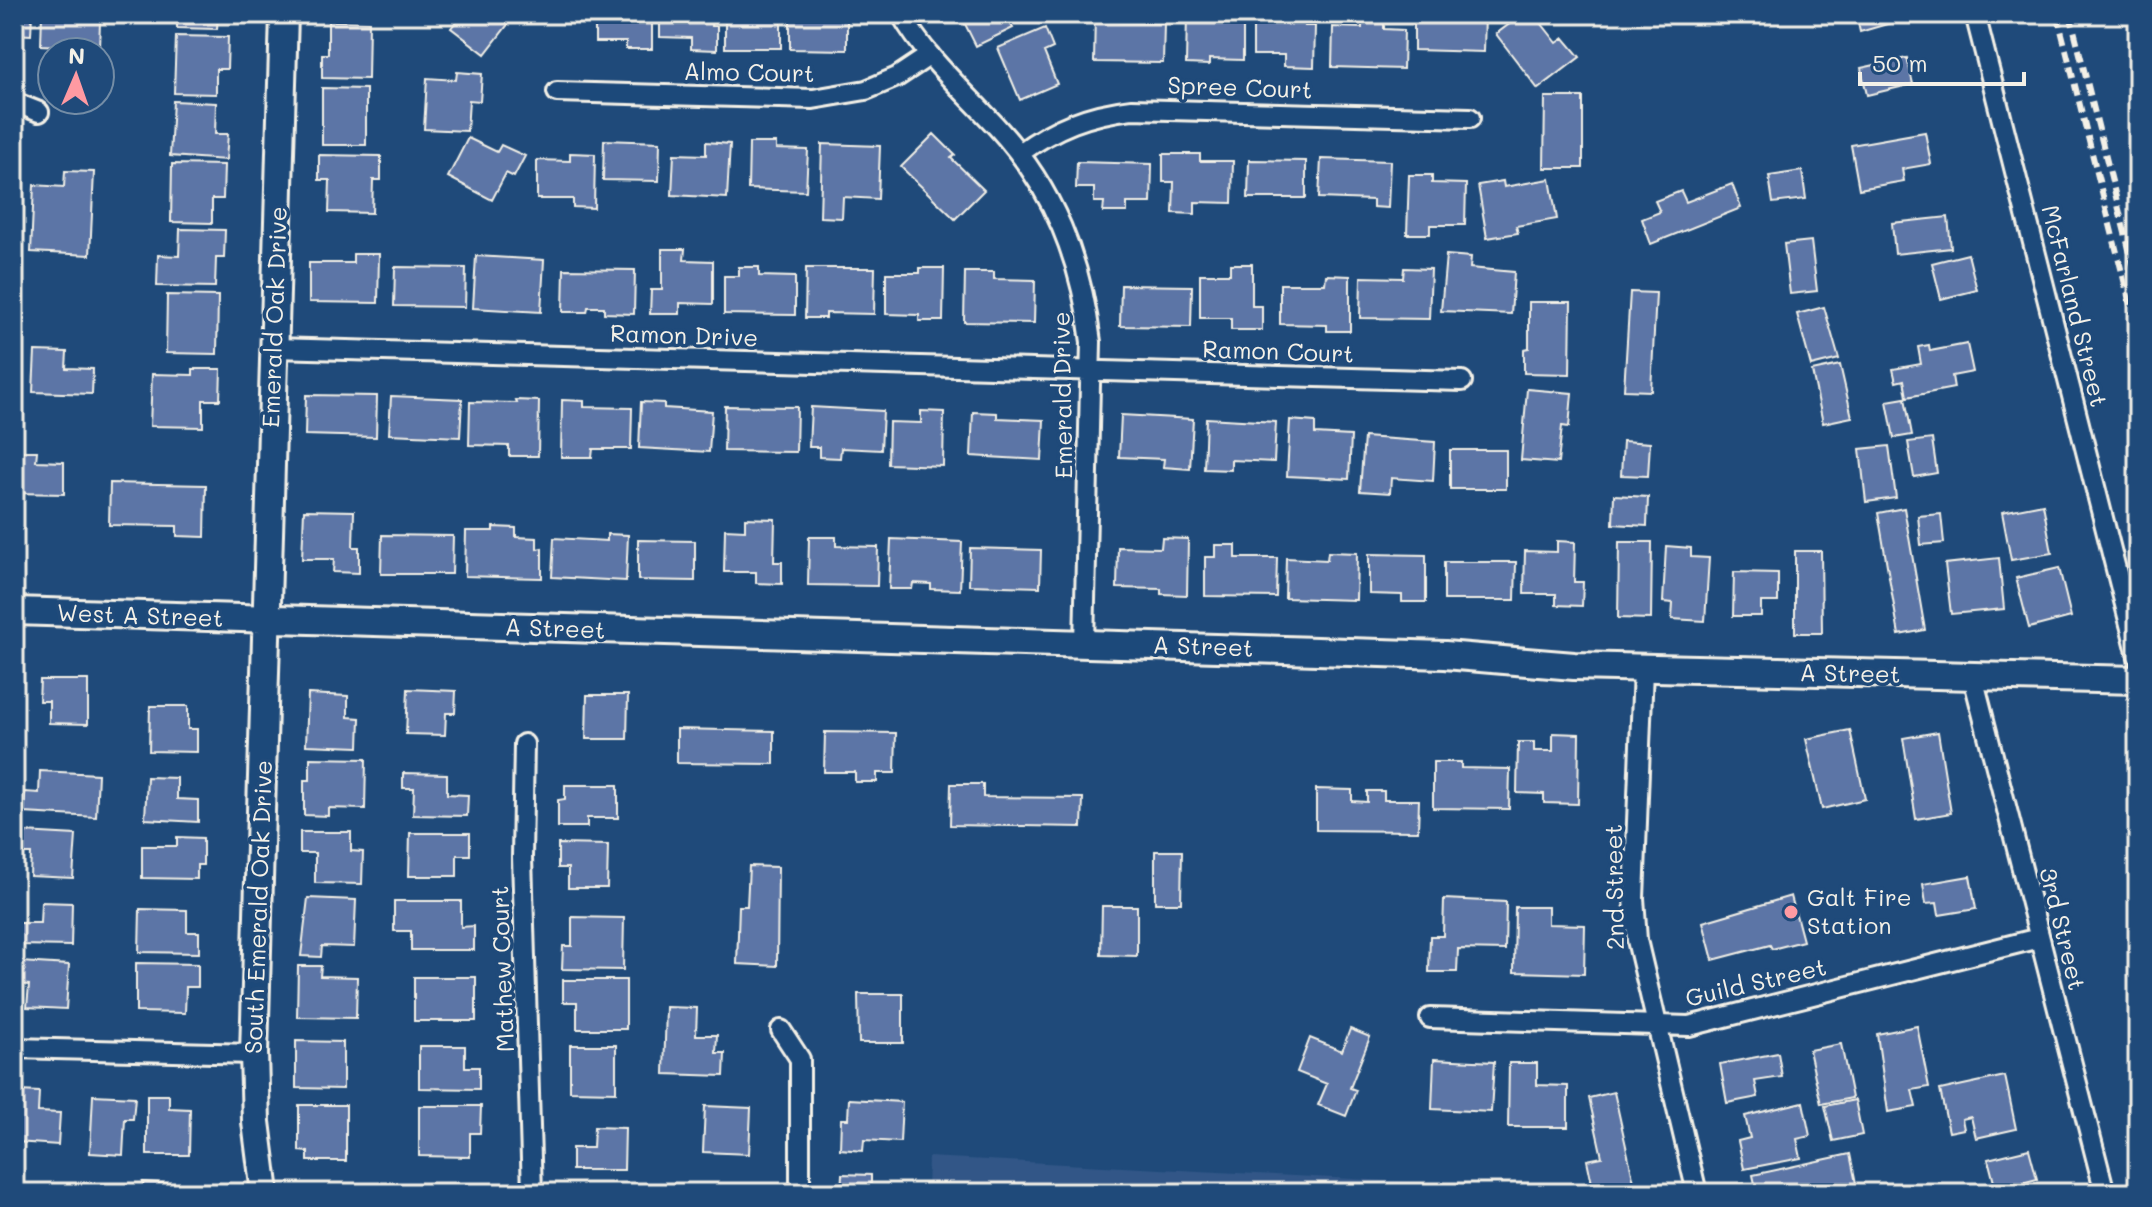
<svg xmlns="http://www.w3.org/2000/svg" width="2152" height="1207" viewBox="0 0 2152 1207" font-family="Mali,sans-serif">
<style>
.built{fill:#315787}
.building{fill:#5b75a6;stroke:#f4f1e8;stroke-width:2}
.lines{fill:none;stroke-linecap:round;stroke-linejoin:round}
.street-casing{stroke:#f4f1e8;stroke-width:24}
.secondary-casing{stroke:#f4f1e8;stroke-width:32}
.street{stroke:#1f4a7a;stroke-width:18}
.secondary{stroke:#1f4a7a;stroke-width:26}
.rail{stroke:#f4f1e8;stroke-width:6;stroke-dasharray:12 6;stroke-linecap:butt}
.poi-dot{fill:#ff9aa2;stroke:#1f4a7a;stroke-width:3}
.labels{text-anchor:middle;stroke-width:7;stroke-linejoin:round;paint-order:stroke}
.street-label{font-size:24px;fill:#f4f1e8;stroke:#1f4a7a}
.poi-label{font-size:24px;fill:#f4f1e8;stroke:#1f4a7a;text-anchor:start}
</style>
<rect width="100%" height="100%" fill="#1f4a7a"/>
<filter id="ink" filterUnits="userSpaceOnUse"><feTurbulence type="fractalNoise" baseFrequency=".0125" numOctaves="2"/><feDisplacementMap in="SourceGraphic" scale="16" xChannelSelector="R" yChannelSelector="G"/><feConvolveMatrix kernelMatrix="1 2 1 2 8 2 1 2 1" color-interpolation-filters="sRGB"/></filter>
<g filter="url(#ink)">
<path class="built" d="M928,1157L1547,1189V1193H927Z"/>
<path class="building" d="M14,14H32L31,35L14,34Z
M42,14H91V22H100L99,48L41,45Z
M177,14H218L217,29L177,28Z
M462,14H516L485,54L451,28Z
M527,14H583V21L527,18Z
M595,14H652V49H626V42H595Z
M660,14H712L711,26H717V50L691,49V38L660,37Z
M725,14H781V48H725Z
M790,14H847V50L790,49Z
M946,14H1006L1013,28L976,46L961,16L950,22Z
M1095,14H1119V22L1164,23L1163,63L1094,62Z
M1187,14L1243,18V60L1209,59V65L1186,64Z
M1253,14H1306L1305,26H1315L1314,67L1284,66V55H1253Z
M1414,14H1485L1484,52L1414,50Z
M1523,14H1534L1557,43L1564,38L1580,57L1538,89L1496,34Z
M1856,14H1917L1918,15L1860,32Z
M1362,18H1384V29L1404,30L1403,69L1332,67L1333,27L1362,28Z
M328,21L369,22L368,79L322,78V54H328Z
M1045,28L1053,48L1044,52L1057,84L1020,100L998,48Z
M176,36L228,37L227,69H216V94L174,93Z
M1907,58L1913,84L1867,95L1861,68Z
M457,72L482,74L480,101L469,100L467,131L424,129L427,78L456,80Z
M322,88L366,89V145H322Z
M1545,97H1583V168H1544Z
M173,101L216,103L215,134H228L226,160L170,156Z
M1925,132L1931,164L1902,169L1904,181L1859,189L1851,145Z
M934,134L955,155L951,158L984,190L955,219L901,167Z
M468,138L497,152L501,145L525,156L514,177L506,173L492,200L448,177Z
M604,140L660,142L659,181L603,180Z
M706,142L730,144L727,198L672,195L674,154L706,155Z
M749,143H776V149L808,150L806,191L748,189Z
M822,144L880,146L878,199L843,197L842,218L820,217Z
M570,153L595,154L594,208L573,207V199H537V160L570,161Z
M1163,154H1200V161H1233L1232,203L1195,202V214L1173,213L1174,182H1163Z
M319,155L381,156V180H373L372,213L329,212L330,180H319Z
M1321,159L1390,161L1388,208L1373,207V200L1319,198Z
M1249,160L1306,161V198H1248Z
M1077,162L1152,164L1151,203H1127V212H1103L1104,202H1094V188H1076Z
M172,164L224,165L223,199H212V223L171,222Z
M65,171L94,172L90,255L31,252L34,185L64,187Z
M1802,171L1806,199L1773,203L1769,176Z
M1409,175H1432V183L1466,184L1465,225H1430V234H1407Z
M1550,179L1557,219L1516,226L1518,233L1487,238L1478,185L1503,181L1504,187Z
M14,180H24L22,247H14Z
M1732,184L1741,208L1651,244L1642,219L1660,212L1655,201L1681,191L1686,202Z
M1948,217L1951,248L1895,254L1892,223Z
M180,229L225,230L224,258H216L215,287L157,286L158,255L179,256Z
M1811,241L1817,291L1790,294L1784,244Z
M662,249H685L684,260L713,261V304L680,303V314H650L651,290H662Z
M353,254H379L378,303L309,302V263H353Z
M1968,254L1977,290L1941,299L1932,263Z
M1446,255L1471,257L1470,268L1514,272L1511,314L1441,311Z
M476,256L544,260L541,312L473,308Z
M1230,264H1252V306H1262V330H1231V318H1200V274H1230Z
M395,267L466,268L465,307L394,306Z
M739,267H759V276L795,277V315L724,314V276H739Z
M806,268H875L874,314L826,313V318H805Z
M920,268H944L943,321H919V315L886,314V273H920Z
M1404,268L1431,269L1429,319L1360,318L1361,277L1403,278Z
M564,269L635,270L634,314L604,313V307H588L587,312H563Z
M965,272H994V279L1035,280L1034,323L964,322Z
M1326,275L1350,276V331H1327V325L1280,324V284H1325Z
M1121,285L1192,286L1191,327L1120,326Z
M1630,292L1656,293L1651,391L1624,390Z
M167,295L218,296L217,354L166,353Z
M1529,302H1571L1570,374L1524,373V349L1529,348Z
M1824,307L1839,359L1811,366L1797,314Z
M1967,344L1973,372L1952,376L1954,388L1907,397L1904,380L1896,382L1893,369L1921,364L1918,347L1929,345L1930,351Z
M35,351L67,352L66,368L93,369L92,394L33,392Z
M1840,365L1852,417L1823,423L1812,371Z
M193,369H221L220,400H203V427L150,426L152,374L193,375Z
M1527,389L1572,393L1569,427L1562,426L1558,463L1521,460Z
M306,395L377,396L376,437L305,435Z
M391,396L462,399L460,437L389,434Z
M1905,398L1912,435L1894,438L1887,401Z
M516,400L539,401L538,456H509V446L469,445L470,402L517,403Z
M562,400L584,401V407L632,408L631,449H593L592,457H561Z
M641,402L664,403V408L712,411L709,452L639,448Z
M725,406L797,407L796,452L724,451Z
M811,407L883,411L881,450L841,448L840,458L819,457V447H809Z
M921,411L944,412L943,466L888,464L889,422L921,423Z
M973,412L997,413V418L1044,420L1042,460L971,456Z
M1121,415L1193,419L1190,469L1163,467L1164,459L1119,457Z
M1206,418L1276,422L1274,462L1231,460V470L1204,469Z
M1290,420L1315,422V434L1351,436L1349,479L1287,476Z
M1364,437L1435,442L1433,481L1391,478L1390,493L1360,491Z
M1932,439L1937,473L1914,477L1908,442Z
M1623,441L1650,443L1648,476L1621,475Z
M1889,446L1896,498L1866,502L1860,449Z
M1450,450H1506V489H1450Z
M14,451H37L36,461L64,462V494L14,493Z
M110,483L206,485L205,537L177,536V526L109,525Z
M1614,495L1648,497L1647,526L1613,524Z
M2043,504L2052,553L2011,560L2002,512Z
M1904,508L1925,630L1899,635L1878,513Z
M304,510L354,511L353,547H359V573L333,572L334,559H302Z
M1941,514L1944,543L1921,545L1918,516Z
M745,518L775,519L774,562H782V584L756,583V572H724L725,529L745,530Z
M493,527L516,528V537L537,538V549L542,548V578L465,576L466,531H493Z
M607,534L628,535L626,581L552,577L554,538L607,541Z
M382,535L453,536L452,574H381Z
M809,537H836V546L878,547L877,586L808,585Z
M1162,538L1188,539L1187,595L1161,594V589L1117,588L1118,547L1161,548Z
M891,539L962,542L960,590L931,589V584L913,583L912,589H889Z
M638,540L695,541V581L638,580Z
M1557,541L1575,542L1574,582H1583L1582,606L1556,605V594H1524L1525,551L1557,552Z
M1619,542H1652L1651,619L1618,618Z
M1215,545H1236V558H1277L1276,597L1205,596V557H1215Z
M1666,546L1691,548V557L1709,558L1705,621L1672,619L1673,603L1663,602Z
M970,548L1041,550L1040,587L969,585Z
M1795,551H1821L1822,633H1795Z
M1328,552L1357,553L1356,600L1285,598L1286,558L1327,560Z
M1369,554L1426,555V602H1402V595L1369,594Z
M1999,558L2004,609L1951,614L1945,564Z
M1444,562H1516L1515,600H1444Z
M2059,568L2071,617L2029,628L2016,578Z
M1734,572L1778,573V602H1761V616H1733Z
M40,680H88V724L49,723V701H39Z
M408,689L456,691L455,713H446L445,735L406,734Z
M308,694L348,696V717L360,718L359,747L306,745Z
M587,695H628L627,739H586Z
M150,706H188V729H197V752L149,751Z
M677,729L774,731V764L677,763Z
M1850,730L1865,799L1822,809L1806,739Z
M825,732L896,733L895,773H877V782H855V772H824Z
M1938,732L1951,813L1916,819L1903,738Z
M1553,733L1579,734L1578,804L1544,803V794L1517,793L1518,742H1534V751H1553Z
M310,758L366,759L365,809L328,808V816L304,815V780H310Z
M1433,762H1461V768L1510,769L1509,809L1433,808Z
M40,771L98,774L96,817L24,813L25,792L39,793Z
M403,773L447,774V794L468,795L467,816L413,815L414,788H403Z
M147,777L177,778V799L198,800V822L145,819Z
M951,784H983V797L1083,798L1082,827L950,825Z
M565,785H618V818H587V827H558V800L565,799Z
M1316,789L1352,790V801L1367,802V791H1384V800H1419L1418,831L1316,830Z
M23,832L76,835L73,878L30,876L31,854H22Z
M300,832H351V851L363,852L362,884L315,883V853H300Z
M410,833H470V855H457V876H409Z
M177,837L203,838V865H197V879L142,878V846H177Z
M558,844L608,845L607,888H568V868H558Z
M1155,851H1182L1181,903H1155Z
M749,866L778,867L777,966L737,964L739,906H747Z
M1970,876L1976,909L1939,915L1937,903L1926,904L1923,884Z
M1791,896L1803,941L1772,949L1770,945L1713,960L1703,922Z
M308,898L356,900L354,947L322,946L321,957L301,956Z
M1444,899L1506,902L1505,950L1458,949L1457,972H1429L1430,936H1443Z
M394,901H461V927L474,926V950H411V931H394Z
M41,902L72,903L71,946L19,945V923H40Z
M1102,906H1137V956L1101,955Z
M1515,907H1548V924L1585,925L1584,974L1514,972Z
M140,909L187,910V932H199V953L139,952Z
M572,917L624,918L623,970L562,969L563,946H572Z
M20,962L69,965L66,1009L27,1007L29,985L18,984Z
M136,963L198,964V987H186L185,1013L136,1012Z
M298,966H321L320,976L357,977L356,1018L297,1017Z
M414,977H476V1021H414Z
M563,980H626V1029H577V1002H563Z
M858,994H903V1043H859Z
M666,1007L697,1008L696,1035H717L716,1053H725L724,1076L664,1074Z
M1917,1026L1929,1087L1912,1090L1916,1107L1888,1112L1877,1034Z
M1350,1029L1370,1037L1350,1088L1356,1090L1346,1116L1318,1105L1327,1084L1297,1072L1310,1038L1342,1051Z
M296,1041L343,1042V1089L296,1088Z
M1841,1044L1852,1098L1821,1104L1809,1050Z
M570,1045H616V1092L570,1091Z
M419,1046H465V1067H479V1089L419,1088Z
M1778,1053L1782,1077L1755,1081L1758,1097L1727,1103L1720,1064Z
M1434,1059L1494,1062L1491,1112L1432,1109Z
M1509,1063H1537V1085L1568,1086V1127H1508Z
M2005,1076L2016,1129L1976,1138L1971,1117L1962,1119L1964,1129L1949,1132L1940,1090Z
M19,1091L39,1092L38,1112L60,1113L58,1145L16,1142Z
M1614,1092L1636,1191L1594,1193L1587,1160L1602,1157L1589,1098Z
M93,1095L135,1097L133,1119H125L123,1155L90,1153Z
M147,1095H169V1108L190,1109L189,1155H147Z
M849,1099L902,1102L900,1142L864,1140L863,1151L840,1149L841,1119H848Z
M1855,1100L1862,1135L1833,1141L1825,1106Z
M1803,1102L1810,1136L1797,1139L1801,1158L1744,1169L1738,1141L1750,1138L1745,1116Z
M299,1105H346V1161H308V1152L299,1151Z
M419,1106H481L480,1133H470V1157L419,1156Z
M705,1106L751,1108L749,1154L703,1152Z
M594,1127L625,1128L624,1170H572V1148H593Z
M2029,1149L2037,1179L1996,1190L1988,1159Z
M1850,1154L1858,1193H1833L1831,1184L1791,1193H1757L1753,1175Z
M842,1174L871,1175V1193H841Z
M143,1182L194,1185V1193H143Z"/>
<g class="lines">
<g class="street-casing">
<path id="street" d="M901,14C925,57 964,91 997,127C1054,189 1081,260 1091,342L1084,644
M1975,14L2138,656
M557,92L813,99L866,90L897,77L930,55
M14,102L39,112
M1020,153C1055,127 1089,114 1132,109L1470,118
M274,348L1462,381
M1643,669L1634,898L1637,940L1697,1193
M1973,677L2105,1193
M524,744L522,857L532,1193
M1430,1018L1689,1026L2039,938
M781,1030L800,1059V1193
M14,1048L254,1054"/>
</g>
<g class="secondary-casing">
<path id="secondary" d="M14,611L1445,655L1574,666L2138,680
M265,1193L256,1122L254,1054L284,14"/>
</g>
<use href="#street" class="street"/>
<use href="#secondary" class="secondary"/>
<path class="rail" d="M2057,14L2138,336
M2070,14L2138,285"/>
</g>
</g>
<circle class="poi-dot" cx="1791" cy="912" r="8"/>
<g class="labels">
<g class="street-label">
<text transform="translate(749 73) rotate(1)" y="8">Almo Court</text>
<text transform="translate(1240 88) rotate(2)" y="8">Spree Court</text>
<text transform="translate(2074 306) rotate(76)" y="8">McFarland Street</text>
<text transform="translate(275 317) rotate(-88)" y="8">Emerald Oak Drive</text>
<text transform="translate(684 336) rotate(2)" y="8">Ramon Drive</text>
<text transform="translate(1278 352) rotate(2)" y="8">Ramon Court</text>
<text transform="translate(1063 395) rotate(-91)" y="8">Emerald Drive</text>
<text transform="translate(140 616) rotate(2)" y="8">West A Street</text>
<text transform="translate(555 629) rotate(2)" y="8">A Street</text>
<text transform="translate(1203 647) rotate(2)" y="8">A Street</text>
<text transform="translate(1850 674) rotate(1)" y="8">A Street</text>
<text transform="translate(1615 887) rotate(-91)" y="8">2nd Street</text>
<text transform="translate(259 907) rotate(-88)" y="8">South Emerald Oak Drive</text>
<text transform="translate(2062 929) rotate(76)" y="8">3rd Street</text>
<text transform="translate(503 969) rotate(-92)" y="8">Mathew Court</text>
<text transform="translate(1756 983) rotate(-13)" y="8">Guild Street</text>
</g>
<g class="poi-label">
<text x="1807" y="906">Galt Fire<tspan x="1807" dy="28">Station</tspan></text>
</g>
</g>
<rect width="2152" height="1207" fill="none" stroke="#1f4a7a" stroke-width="48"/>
<rect x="24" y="24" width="2104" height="1159" fill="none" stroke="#f4f1e8" stroke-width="3" filter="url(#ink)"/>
<g transform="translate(76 76) rotate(2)"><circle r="38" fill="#1f4a7a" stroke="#748da6" stroke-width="2"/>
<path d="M0-6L14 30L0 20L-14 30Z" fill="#ff9aa2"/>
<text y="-12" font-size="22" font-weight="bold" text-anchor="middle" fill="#f4f1e8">N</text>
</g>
<path d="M1860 72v12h164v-12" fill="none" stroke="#f4f1e8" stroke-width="4"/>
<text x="1872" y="72" font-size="24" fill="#f4f1e8" stroke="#1f4a7a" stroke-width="6" paint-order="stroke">50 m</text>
</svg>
